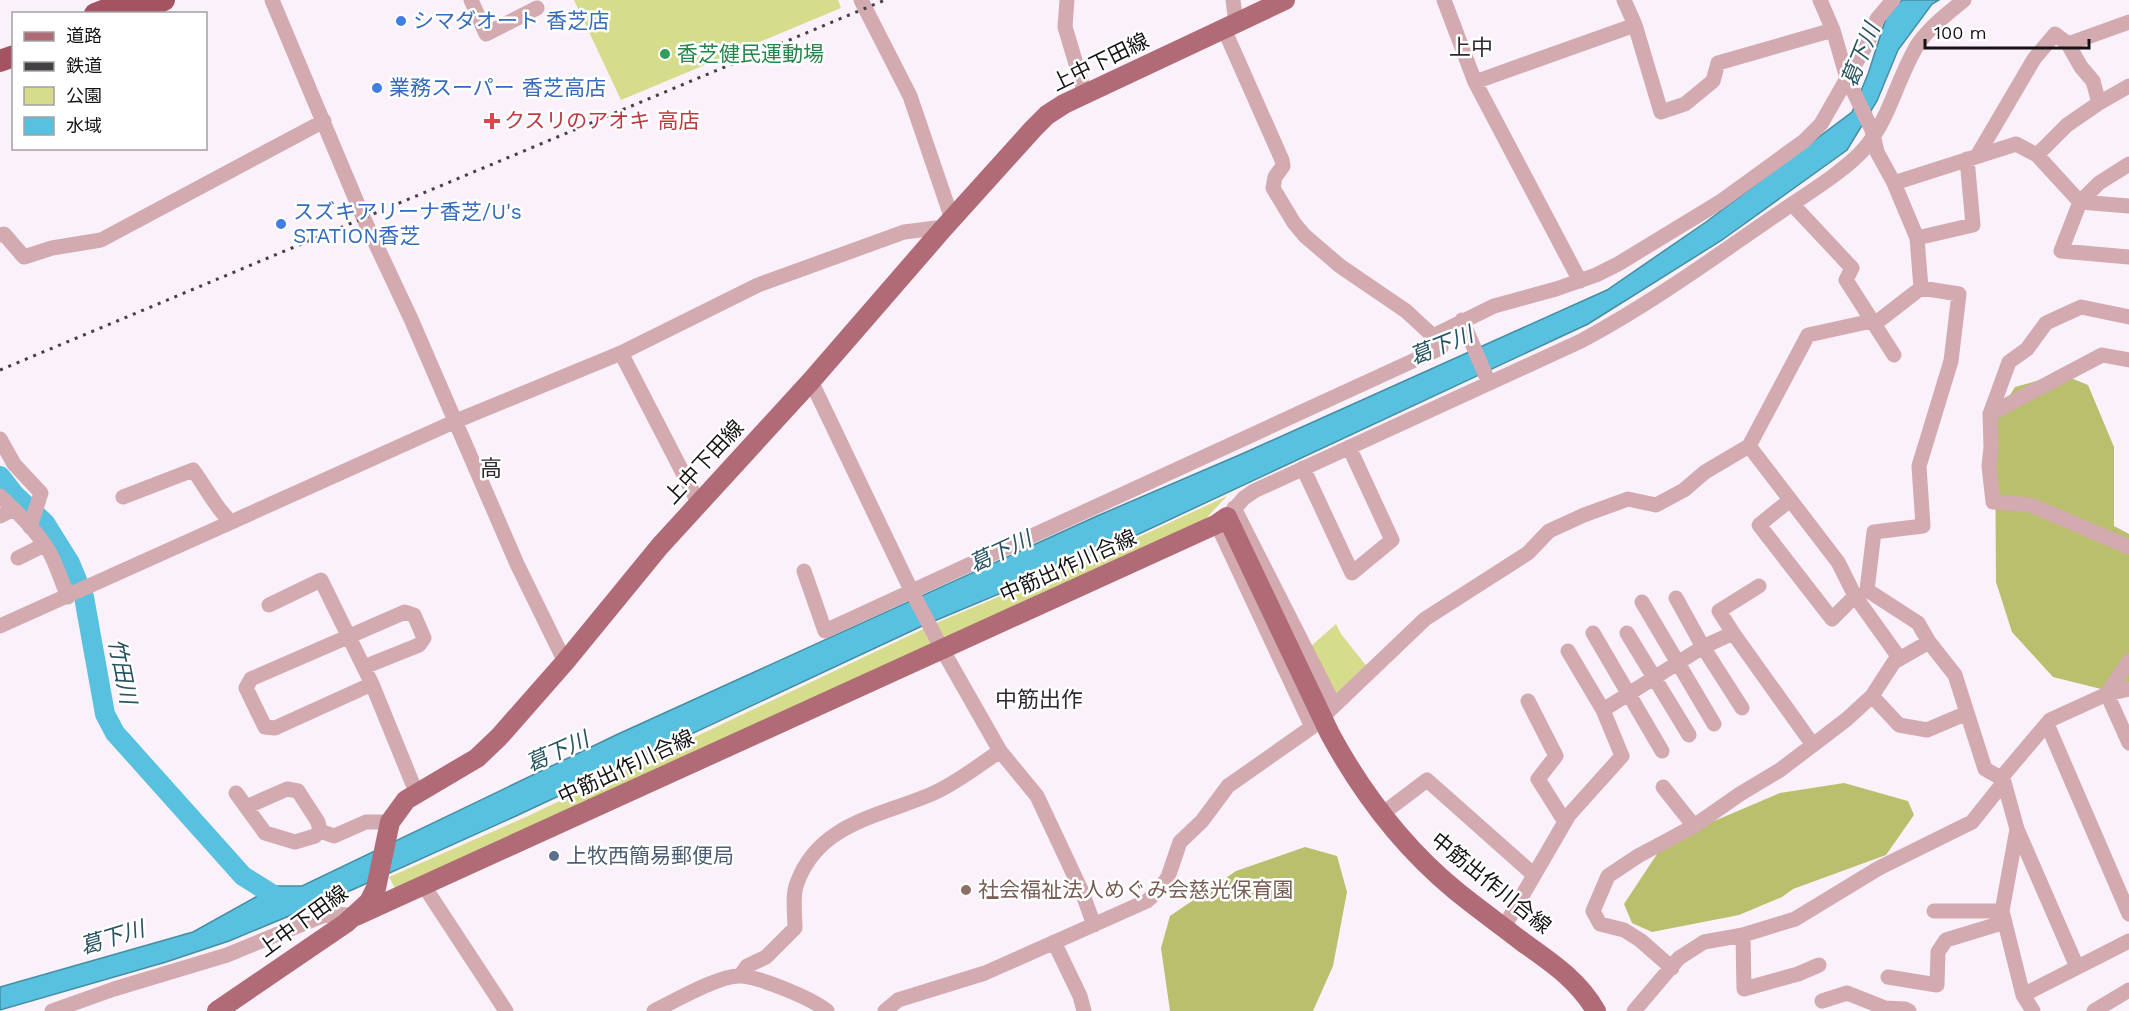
<svg xmlns="http://www.w3.org/2000/svg" width="2129" height="1011" viewBox="0 0 2129 1011" font-family="'Work Sans','Noto Sans JP',sans-serif">
<style>
.green{fill:#d5dc8b}
.forest{fill:#b9bf6d}
.water{fill:#58c1e0;stroke:#448da3;stroke-width:1.5}
.lines{fill:none;stroke-linecap:round;stroke-linejoin:round}
.river{stroke:#58c1e0;stroke-width:20}
.minor{stroke:#d3aaaf;stroke-width:15}
.major{stroke:#b16b76;stroke-width:20}
.highway{stroke:#a45461;stroke-width:22}
.rail{stroke:#444044;stroke-width:3;stroke-dasharray:3 6;stroke-linecap:butt}
.shop-dot{fill:#3f7fe0;stroke:#fff;stroke-width:2}
.leisure-dot{fill:#2e9e5b;stroke:#fff;stroke-width:2}
.health-dot{fill:#e0444e;stroke:#fff;stroke-width:2}
.service-dot{fill:#5c6f8a;stroke:#fff;stroke-width:2}
.education-dot{fill:#8d6e63;stroke:#fff;stroke-width:2}
.labels{text-anchor:middle;stroke-width:5;stroke-linejoin:round;paint-order:stroke}
.shop-label{font-size:21px;fill:#366cbe;stroke:#fff;text-anchor:start}
.leisure-label{font-size:21px;fill:#27864d;stroke:#fff;text-anchor:start}
.street-label{font-size:21px;fill:#161316;stroke:#fff}
.health-label{font-size:21px;fill:#be3a42;stroke:#fff;text-anchor:start}
.service-label{font-size:21px;fill:#4e5e75;stroke:#fff;text-anchor:start}
.education-label{font-size:21px;fill:#785e54;stroke:#fff;text-anchor:start}
.neighbourhood-label{font-size:22px;fill:#302a30;stroke:#fff}
.water-label{font-size:22px;font-style:italic;fill:#275462;stroke:#fff}
</style>
<rect width="100%" height="100%" fill="#faf1fa"/>
<path class="green" d="M574,0H838L841,8L621,100Z
M1227,496L1197,528L395,888L389,877L528,816L936,623L1113,549Z
M1336,624L1341,634L1368,668L1335,699L1310,647Z"/>
<path class="forest" d="M2061,374L2088,385L2114,447V526L2129,534V696L2053,677L2012,632L1996,582L1995,419L2015,387Z
M1844,783L1908,801L1914,815L1886,855L1793,889L1782,897L1739,915L1652,932L1632,923L1624,904L1665,842L1780,793Z
M1305,847L1337,856L1347,892L1333,966L1313,1011H1170L1161,948L1170,916L1236,871Z"/>
<path class="water" d="M1902,0H1939L1932,4L1898,50L1877,101L1847,150L1722,240L1588,324L1111,547L920,627L516,816L354,889L229,941L166,962L0,1010V987L193,932L256,897L262,882L276,886H302L616,735L1097,516L1244,453L1607,290L1706,222L1852,112L1868,74L1886,18Z"/>
<g class="lines">
<path class="river" d="M0,476L14,494L45,523L70,563L84,597L105,714L115,733L243,876L283,901"/>
<path class="minor" d="M272,0L364,219L411,319L517,564L565,662
M471,0L486,34L537,8
M861,0L910,96L952,219
M1067,0L1065,27L1085,94
M1233,0L1236,23
M1444,0L1475,82L1580,281
M1624,0L1635,25L1661,112L1685,104L1713,81L1718,63L1833,30
M1820,0L1833,30L1847,78L1872,130L1877,152L1894,183L1917,238L1921,288
M1224,29L1282,160L1283,166L1275,177L1273,188L1294,223L1305,236L1340,266L1406,311L1433,336
M1475,82L1635,25
M2129,86L2099,103L2067,125L2037,155L2080,202L2129,206
M2099,103L2093,81L2081,67L2068,44L2129,22
M1977,156L2034,59L2055,34L2068,44
M2129,164L2099,183L2080,202L2061,251L2129,257
M1894,183L2016,144L2037,155
M1792,204L1852,268L1846,280L1894,355
M0,235L4,234L24,257L52,248L101,240L324,121
M1917,238L1973,225L1967,159
M1462,320L1489,383
M621,353L699,504
M2129,360L2102,355L1990,414L1991,447L1989,466L1993,502L2031,505L2129,547
M811,381L912,592L942,649L1000,751L1037,796L1082,892L1094,925
M1990,414L2009,362L2027,349L2046,323L2081,307L2129,317
M0,439L14,464L41,493L30,527
M1749,446L1838,562L1855,596L1900,659
M1303,468L1352,573L1392,540L1349,447
M0,496C18,513 37,531 50,553C57,567 62,582 68,597
M123,497L193,470C206,487 215,507 230,521
M1790,500L1759,525L1832,619L1855,596
M1234,508L1334,705
M0,516L14,509
M1227,517L1244,498L1254,491L1581,341C1650,304 1712,259 1776,215C1802,197 1845,171 1864,149C1890,119 1897,78 1918,44C1930,27 1948,13 1964,0
M1217,524L1312,727
M18,558L44,545
M804,571L825,631L1441,348L1433,336L1494,306L1556,289L1596,275L1618,264L1720,202L1804,141L1821,124L1869,40L1877,19L1893,0
M1676,598L1703,647L1742,708
M1642,602L1714,724
M269,605L321,580L372,684L416,792
M0,626L456,421L621,353L758,285L904,232L936,228L941,231
M1593,633L1662,751
M1627,633L1689,735
M1733,633L1719,611L1759,586
M1568,651L1603,710
M364,667L419,645L424,638L414,615L405,612L251,679L246,688L265,727L275,728L372,684
M2107,694L2129,743
M2107,694L2129,661
M1872,696L1899,725L1927,730L1967,713
M1528,701L1556,756L1538,779L1565,822
M2047,724L2129,914
M2001,778L2050,720L2107,694L2129,689
M1663,787L1694,826
M236,793L265,833L295,842L315,836L320,831L318,822L298,791L287,789L246,807
M1382,814L1427,780L1534,875
M2017,829L2077,967
M320,831L334,836L366,822H390
M424,886L506,1011
M1934,911H2002
M1504,927L1569,815L1622,756L1603,710L1703,647L1733,633L1813,745L1847,719L1872,696L1894,662L1929,642
M1743,935L1744,989L1798,974L1819,965
M1054,942L1080,996L1084,1011
M1672,968L1640,940L1624,930L1600,924L1593,911L1608,876L1638,856L1694,826L1740,794L1780,770L1813,745
M740,976L747,966L766,957L795,928C795,915 792,895 797,883C819,822 882,816 934,793C958,782 978,766 1000,751
M1888,977L1937,985L1938,952L1946,940L2005,922
M2023,995L2129,941
M1822,1001L1847,993L1885,1008L1905,1009L1909,1011
M52,1011L114,989L227,955L322,916L338,914L356,916
M654,1011C673,1002 721,974 741,976C760,977 813,999 827,1011
M885,1011L898,1000L985,973L1147,901L1160,889L1168,877L1180,842L1202,821L1228,786L1312,727L1425,619L1528,553L1549,531L1584,515L1628,499L1656,505L1684,490L1705,472L1749,446L1808,335L1881,319L1921,288L1959,294L1951,361L1919,466L1923,526L1874,532L1867,590L1918,623L1929,642L1955,675L1985,769L2001,778L2004,782L2017,829L2002,911L2023,995L2033,1011
M1634,1011L1679,958L1704,942L1743,935L1795,919L1879,868L1972,822L2004,782
M2094,1011L2129,990"/>
<path class="major" d="M356,916L1217,524L1227,517L1330,734C1362,793 1403,847 1455,890C1477,908 1501,925 1524,943C1552,963 1578,980 1596,1011
M217,1011L346,923L369,902L376,888L390,822L406,800L477,758L499,737L565,662L660,546L811,381L941,231L1033,129L1047,115L1064,104L1285,0"/>
<path class="highway" d="M95,14L131,0
M128,14L164,0
M0,61L14,56"/>
<path class="rail" d="M0,370L885,0"/>
</g>
<g class="shop-dot">
<circle cx="401" cy="21" r="6"/>
<circle cx="377" cy="88" r="6"/>
<circle cx="281" cy="224" r="6"/>
</g>
<circle class="leisure-dot" cx="665" cy="54" r="6"/>
<path class="health-dot" d="M489 112h6v6h6v6h-6v6h-6v-6h-6v-6h6z"/>
<circle class="service-dot" cx="554" cy="856" r="6"/>
<circle class="education-dot" cx="966" cy="890" r="6"/>
<g class="labels">
<g class="shop-label">
<text x="413" y="28">シマダオート 香芝店</text>
<text x="389" y="95">業務スーパー 香芝高店</text>
<text x="293" y="219">スズキアリーナ香芝/U's<tspan x="293" dy="24">STATION香芝</tspan></text>
</g>
<g class="leisure-label">
<text x="677" y="61">香芝健民運動場</text>
</g>
<g class="street-label">
<text transform="translate(1100 62) rotate(-26)" y="7">上中下田線</text>
<text transform="translate(704 462) rotate(-47)" y="7">上中下田線</text>
<text transform="translate(1068 566) rotate(-24)" y="7">中筋出作川合線</text>
<text transform="translate(626 767) rotate(-25)" y="7">中筋出作川合線</text>
<text transform="translate(1491 883) rotate(39)" y="7">中筋出作川合線</text>
<text transform="translate(303 921) rotate(-36)" y="7">上中下田線</text>
</g>
<g class="health-label">
<text x="504" y="128">クスリのアオキ 高店</text>
</g>
<g class="service-label">
<text x="566" y="863">上牧西簡易郵便局</text>
</g>
<g class="education-label">
<text x="978" y="897">社会福祉法人めぐみ会慈光保育園</text>
</g>
<g class="neighbourhood-label">
<text x="1471" y="55">上中</text>
<text x="491" y="476">高</text>
<text x="1039" y="707">中筋出作</text>
</g>
<g class="water-label">
<text transform="translate(1860 55) rotate(-68)" y="8">葛下川</text>
<text transform="translate(1441 345) rotate(-22)" y="8">葛下川</text>
<text transform="translate(1000 551) rotate(-25)" y="8">葛下川</text>
<text transform="translate(123 671) rotate(79)" y="8">竹田川</text>
<text transform="translate(557 751) rotate(-24)" y="8">葛下川</text>
<text transform="translate(112 937) rotate(-17)" y="8">葛下川</text>
</g>
</g>
<rect x="12" y="12" width="195" height="138" fill="#ffffff" stroke="#a2a1a2" stroke-width="1.5"/>
<rect x="24" y="32" width="30" height="9" fill="#b16b76" stroke="#a2a1a2" stroke-width="1.5"/>
<text x="66" y="42" font-size="18" fill="#161316">道路</text>
<rect x="24" y="62" width="30" height="9" fill="#444044" stroke="#a2a1a2" stroke-width="1.5"/>
<text x="66" y="72" font-size="18" fill="#161316">鉄道</text>
<rect x="24" y="87" width="30" height="18" fill="#d5dc8b" stroke="#a2a1a2" stroke-width="1.5"/>
<text x="66" y="102" font-size="18" fill="#161316">公園</text>
<rect x="24" y="117" width="30" height="18" fill="#58c1e0" stroke="#a2a1a2" stroke-width="1.5"/>
<text x="66" y="132" font-size="18" fill="#161316">水域</text>
<path d="M1925 39v9h164v-9" fill="none" stroke="#161316" stroke-width="3"/>
<text x="1934" y="39" font-size="18" fill="#161316" stroke="#ffffff" stroke-width="4.5" paint-order="stroke">100 m</text>
</svg>
